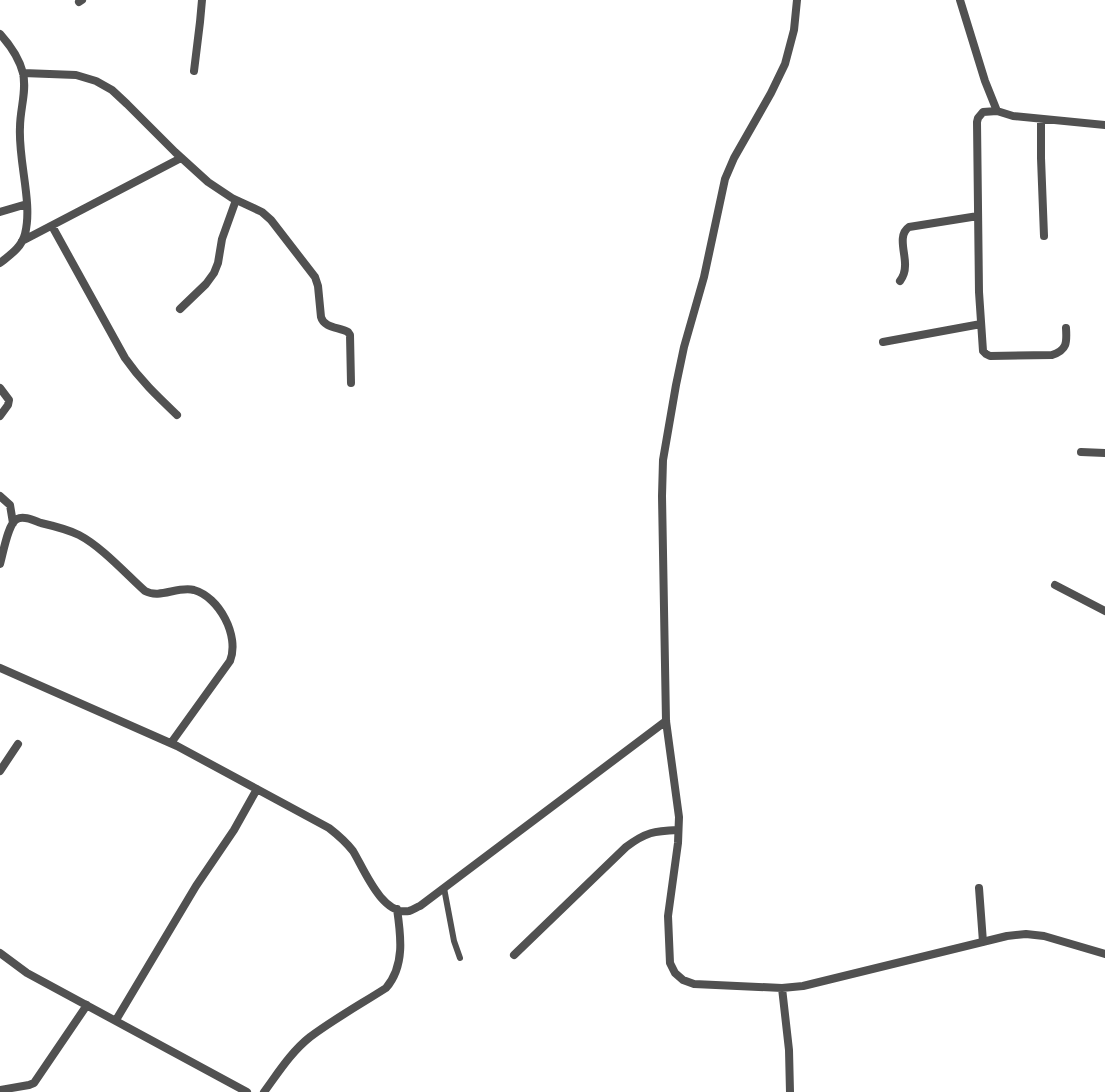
<svg xmlns="http://www.w3.org/2000/svg" width="1105" height="1092" viewBox="0 0 1105 1092" font-family="Barlow,sans-serif">
<style>
.lines{fill:none;stroke-linecap:round;stroke-linejoin:round}
.service{stroke:#515151;stroke-width:6}
.minor{stroke:#515151;stroke-width:8}
</style>
<rect width="100%" height="100%" fill="#fff"/>
<g class="lines">
<path class="service" d="M444,888L454,941L460,958"/>
<path class="minor" d="M797,0L794,30L785,64L771,93L734,158L725,179L704,277L684,347L676,385L663,460L662,496L666,721L679,817L678,843L668,916L670,963L675,973L683,980L694,984L782,988L803,986L1007,936L1026,934L1044,936L1105,954
M960,0L985,81L997,111L1013,116L1105,125
M79,2L82,0
M0,34C10,45 19,58 23,73C27,91 20,109 20,127C18,161 33,203 25,234C22,247 10,255 0,263
M194,71L200,22L202,0
M23,73L76,75L96,81L112,90L127,104L175,152L208,182L232,198L262,212L271,220L315,277L318,286L321,317C324,328 339,327 348,332L350,335L351,383
M997,111L983,112L978,118L977,122L979,292L983,351L986,354L990,356L1052,355C1067,350 1067,343 1066,328
M1041,119V158L1044,236
M0,212L27,204
M52,226L125,358C141,381 157,396 177,415
M22,241L181,158
M900,281C903,277 905,272 905,266C906,254 897,235 909,227L978,216
M180,309L206,284L214,273L218,263L222,239L236,200
M883,342L981,324
M0,388L9,400L8,405L0,416
M1081,452L1105,453
M0,496L10,505L13,523
M0,564C3,554 8,523 17,519C24,515 35,521 41,523C54,526 67,529 79,535C102,547 126,574 145,591C160,599 177,586 194,590C219,597 240,636 230,661L171,743
M1055,585L1105,611
M0,668L177,746L329,828C338,835 346,842 353,851C364,869 382,916 409,911C413,910 417,907 420,906L666,721
M0,771L18,744
M979,888L983,942
M0,953L27,973L247,1092
M514,955L626,847C646,832 654,831 678,830
M782,988L789,1050L790,1092
M116,1020L196,886L234,830L257,789
M0,1090L29,1085L34,1083L87,1005
M264,1092C278,1073 291,1052 310,1037C334,1019 361,1004 386,988C405,966 401,936 397,909"/>
</g>
</svg>
